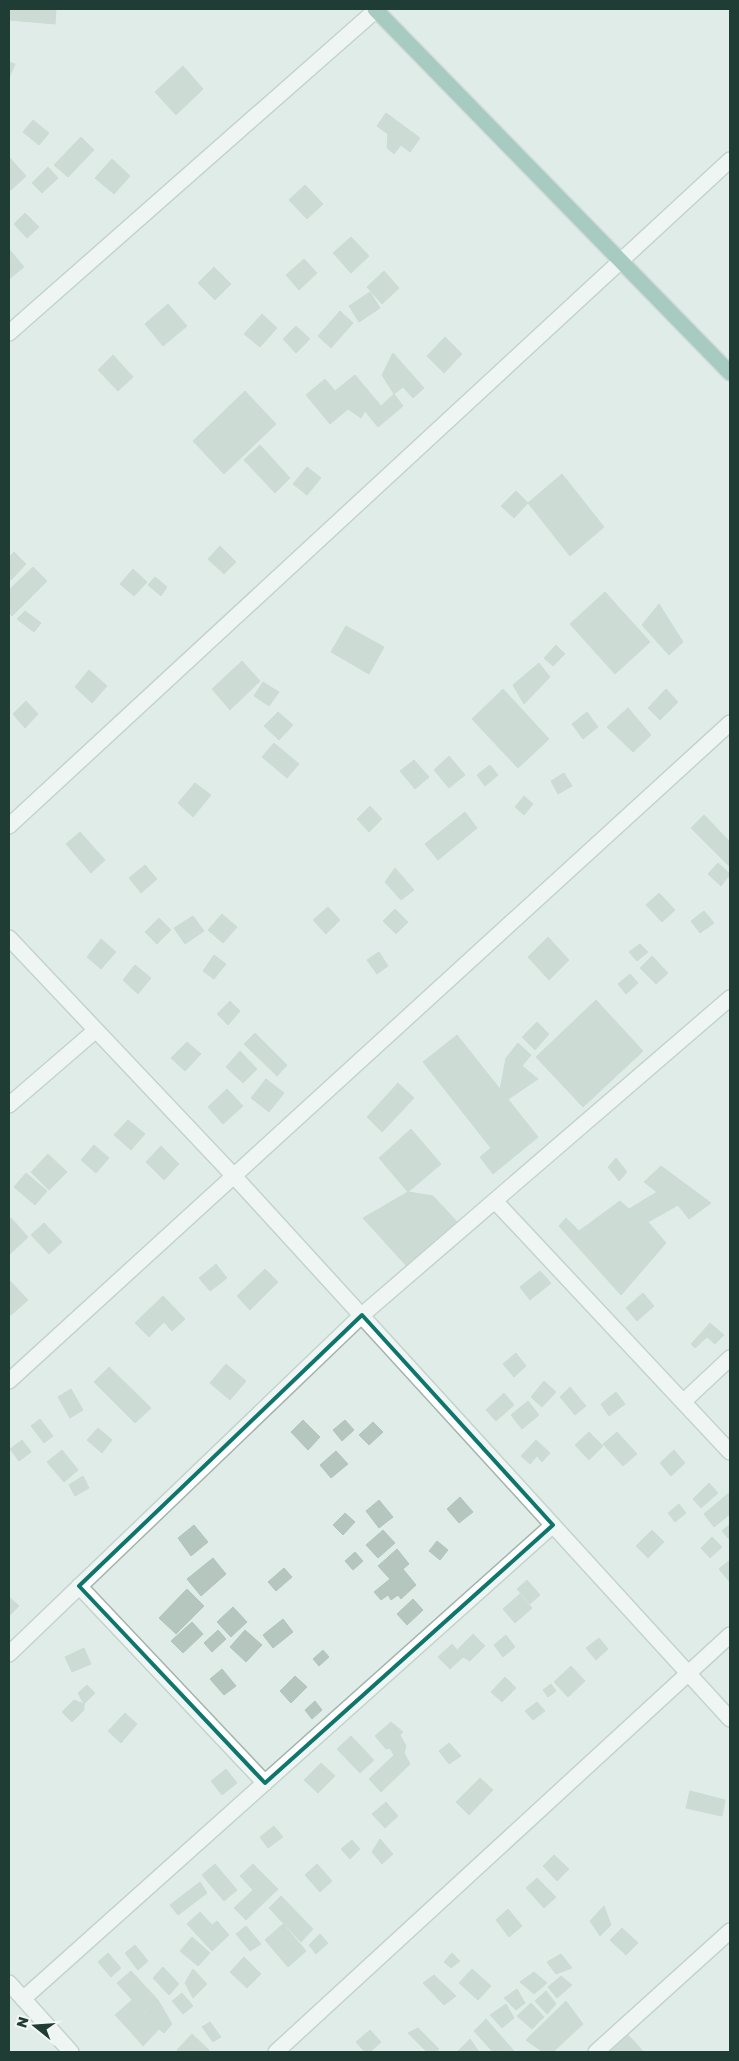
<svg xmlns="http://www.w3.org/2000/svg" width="739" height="2061" viewBox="0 0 739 2061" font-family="'Golos Text',sans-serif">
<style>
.building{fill:#b5c6bf;stroke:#b2c5be}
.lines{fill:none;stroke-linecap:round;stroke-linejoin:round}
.minor-casing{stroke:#a3b4ae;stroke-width:18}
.tertiary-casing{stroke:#a3b4ae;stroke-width:18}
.primary-casing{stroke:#c1c9c6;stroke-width:18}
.minor{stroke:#fff;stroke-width:15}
.tertiary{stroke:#fff;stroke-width:15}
.primary{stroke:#63a393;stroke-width:15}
.marked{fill:none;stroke:#0f766e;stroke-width:4;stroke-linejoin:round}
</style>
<rect width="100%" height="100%" fill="#e0ece7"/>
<path class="building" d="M9,9H56L55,24L9,20Z
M9,62L15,64L9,78Z
M183,66L203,89L176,115L155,92Z
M386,113L420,138L410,152L401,145L394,154L387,148L388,134L377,126Z
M33,120L49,133L39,145L23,132Z
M81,137L94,150L68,177L54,165Z
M9,157L26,176L11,190L9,187Z
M112,159L130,176L114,194L95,178Z
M48,167L58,178L42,193L32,183Z
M305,185L323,204L307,219L289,200Z
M25,213L39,227L27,238L14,224Z
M351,237L369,256L351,273L333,253Z
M9,249L24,267L9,279Z
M304,259L317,273L299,290L286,275Z
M214,267L231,284L215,300L198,283Z
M384,271L399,288L382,304L367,287Z
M370,292L380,308L359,322L349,306Z
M168,304L187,326L163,346L145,324Z
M340,311L353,323L331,348L318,336Z
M262,314L277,328L260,347L244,334Z
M296,326L310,339L296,353L283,339Z
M445,337L462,354L444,373L427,356Z
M393,353L424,388L413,398L403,387L394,394L382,375Z
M113,355L133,377L118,391L98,370Z
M355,375L381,406L394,394L403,406L378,427L365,411L361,418L348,409L330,424L306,395L325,379L335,391Z
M245,391L276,424L224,474L193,441Z
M260,445L290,478L275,493L244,460Z
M307,467L321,478L307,495L293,484Z
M562,474L604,527L570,556L528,503Z
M516,491L528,503L514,518L501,506Z
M220,546L236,562L224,574L208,559Z
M14,552L26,564L11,580L9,577V557Z
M33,567L47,581L12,616L9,612V590Z
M133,569L147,582L134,596L120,584Z
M155,577L167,587L161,596L148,585Z
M605,592L650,642L615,674L570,624Z
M659,604L683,642L669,655L642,625Z
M25,611L41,623L34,632L17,619Z
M346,626L384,647L369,674L331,652Z
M556,645L565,654L553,666L544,658Z
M242,661L260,681L230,710L212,689Z
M539,663L550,677L524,704L513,685Z
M89,670L107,686L92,703L75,687Z
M263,682L279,692L269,706L254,696Z
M503,689L549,739L518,768L472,719Z
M666,689L678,702L660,720L648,708Z
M26,701L38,714L25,728L13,714Z
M628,708L651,735L633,752L607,727Z
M278,712L293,725L279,740L264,726Z
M587,712L598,727L583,739L572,724Z
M274,743L299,764L287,778L262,757Z
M449,756L465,775L449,788L434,770Z
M414,760L429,777L415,789L400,771Z
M490,765L498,775L485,786L477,775Z
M564,773L572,786L558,794L551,781Z
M195,783L211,795L193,817L178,803Z
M524,796L533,804L524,815L515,807Z
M370,806L382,819L369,832L357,819Z
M465,812L477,828L438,860L425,844Z
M704,815L730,842V867L691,828Z
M80,832L105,860L91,873L66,844Z
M718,863L730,874L721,886L708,874Z
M145,865L157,879L141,893L129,878Z
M395,868L414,890L401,900L385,882Z
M659,893L675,910L662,922L646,905Z
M328,907L340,920L326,934L313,920Z
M395,909L408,922L396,934L383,921Z
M704,911L714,923L700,933L691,921Z
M222,914L237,927L223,943L208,930Z
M193,916L204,931L185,944L174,928Z
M159,918L171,930L157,944L145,932Z
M548,937L569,960L549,980L528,957Z
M101,939L116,952L101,969L87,957Z
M640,944L648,952L637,961L629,952Z
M379,952L388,966L377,974L367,960Z
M214,955L226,964L214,979L203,971Z
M652,956L668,973L656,984L640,968Z
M135,965L151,978L138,994L123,980Z
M630,974L638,983L626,994L618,984Z
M596,1000L643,1051L583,1107L536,1057Z
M230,1001L240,1011L228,1025L217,1014Z
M537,1022L549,1034L535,1050L522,1037Z
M255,1033L287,1065L277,1076L244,1044Z
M457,1035L538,1137L493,1174L480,1157L491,1148L423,1062Z
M187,1042L201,1054L185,1071L171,1058Z
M518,1043L531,1055L522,1066L538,1079L507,1100L500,1090L506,1058Z
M240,1051L257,1069L243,1083L226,1067Z
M266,1079L284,1093L269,1112L251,1098Z
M398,1083L414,1098L382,1132L367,1117Z
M227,1089L243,1106L223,1124L208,1107Z
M128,1120L145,1134L131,1150L114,1135Z
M411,1129L441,1164L408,1192L379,1158Z
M94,1145L109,1158L96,1173L81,1160Z
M161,1146L179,1164L164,1180L146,1162Z
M48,1154L67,1172L49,1190L31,1172Z
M616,1158L627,1172L619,1181L608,1167Z
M661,1166L711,1203L689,1219L678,1205L648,1222L666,1243L621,1295L559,1226L566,1218L579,1231L620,1201L629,1209L657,1192L644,1182Z
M26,1173L47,1191L35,1205L14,1187Z
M408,1192L433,1196L460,1225L411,1271L363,1218Z
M11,1218L28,1237L9,1255V1221Z
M44,1223L62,1242L49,1254L31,1235Z
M216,1264L227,1278L210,1291L199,1278Z
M265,1269L278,1282L250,1310L237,1296Z
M540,1271L551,1283L530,1300L520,1287Z
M10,1281L28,1300L11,1315L9,1312Z
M643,1293L654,1306L637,1321L626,1308Z
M163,1296L185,1319L172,1331L164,1322L149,1337L135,1323Z
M710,1323L724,1335L715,1344L707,1337L695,1348L691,1344Z
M516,1353L526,1366L514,1377L503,1364Z
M226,1364L246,1381L230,1400L210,1383Z
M109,1367L151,1408L135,1423L94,1382Z
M544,1381L556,1392L542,1407L531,1397Z
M570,1387L586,1406L575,1415L560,1397Z
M71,1389L83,1410L70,1418L58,1397Z
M616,1392L625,1404L609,1416L601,1404Z
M504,1393L514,1405L496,1421L486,1410Z
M528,1401L539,1415L522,1429L511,1415Z
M40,1419L53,1436L44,1443L31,1426Z
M303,1420L320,1437L308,1450L291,1432Z
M345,1420L354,1430L342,1441L333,1430Z
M373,1422L383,1432L369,1445L359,1435Z
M98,1428L112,1440L102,1453L87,1440Z
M589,1432L603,1446L589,1460L575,1445Z
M617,1432L637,1454L623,1466L603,1444Z
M22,1440L31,1452L19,1461L10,1449Z
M536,1440L550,1453L542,1462L537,1456L530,1464L521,1456Z
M62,1450L78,1470L64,1482L47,1462Z
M674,1450L685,1463L671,1476L660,1463Z
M336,1451L348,1464L331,1478L320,1465Z
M83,1476L89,1488L75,1496L69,1485Z
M709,1483L718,1493L701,1508L693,1499Z
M730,1492V1514L714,1527L704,1514Z
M460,1497L473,1512L459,1523L447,1509Z
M379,1500L393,1517L379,1528L366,1511Z
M679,1504L686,1513L675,1522L668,1513Z
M345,1513L355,1522L343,1535L333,1525Z
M730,1524V1540L722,1531Z
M194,1525L208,1542L191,1556L178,1538Z
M383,1530L395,1543L378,1558L366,1545Z
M652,1530L664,1542L648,1558L636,1546Z
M712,1537L722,1547L710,1558L701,1548Z
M437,1541L448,1550L440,1560L429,1551Z
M397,1549L409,1564L403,1569L416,1585L401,1599L398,1595L391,1600L388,1595L381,1600L374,1592L390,1579L378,1566Z
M355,1552L363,1561L353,1570L345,1561Z
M213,1558L226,1574L201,1596L187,1579Z
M730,1560V1582L719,1569Z
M284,1568L292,1577L276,1591L268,1582Z
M527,1580L540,1595L530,1604L517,1589Z
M187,1589L204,1606L176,1634L159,1618Z
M520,1594L532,1608L515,1623L503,1609Z
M9,1597L19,1606L10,1615L9,1614Z
M413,1599L423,1610L407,1625L397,1614Z
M233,1607L247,1622L231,1637L217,1622Z
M283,1619L293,1632L273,1648L263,1635Z
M192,1622L203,1634L183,1653L171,1641Z
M218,1630L226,1639L212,1652L204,1643Z
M245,1630L262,1645L246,1662L230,1647Z
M473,1634L485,1646L470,1661L463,1657L458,1649Z
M506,1635L515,1647L503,1657L494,1645Z
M599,1638L608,1649L596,1660L586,1648Z
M452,1644L463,1657L450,1669L438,1657Z
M84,1648L91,1664L72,1672L65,1657Z
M323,1650L329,1657L319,1666L313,1659Z
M571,1666L585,1681L568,1697L554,1682Z
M222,1669L236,1686L224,1695L210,1679Z
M295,1676L307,1687L291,1703L280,1691Z
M505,1677L516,1688L502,1702L491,1692Z
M551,1684L556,1691L548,1697L543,1690Z
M87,1685L95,1693L84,1704L78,1693Z
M74,1700L84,1704V1710L72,1722L62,1712Z
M315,1701L322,1710L312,1719L305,1710Z
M537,1702L545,1711L533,1720L525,1711Z
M125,1713L137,1724L121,1743L108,1731Z
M391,1722L403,1732L400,1735L406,1746L404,1753L410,1764L381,1792L369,1779L394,1755L390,1748L386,1749L375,1736Z
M351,1736L374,1760L360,1773L337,1749Z
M449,1743L461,1756L449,1764L439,1751Z
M321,1763L335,1776L318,1793L304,1780Z
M226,1769L237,1783L222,1795L211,1781Z
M480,1778L493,1790L469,1815L456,1802Z
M690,1791L725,1800L722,1816L686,1808Z
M386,1802L398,1816L385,1828L372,1814Z
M274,1826L283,1837L268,1848L260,1837Z
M380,1839L393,1854L382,1864L372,1852Z
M352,1840L360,1849L350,1859L341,1849Z
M554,1855L569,1869L557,1881L543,1866Z
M215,1864L237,1890L224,1901L202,1875Z
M253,1864L278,1889L246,1920L234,1908L253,1890L240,1876Z
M317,1864L332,1881L320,1892L305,1875Z
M537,1878L556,1897L544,1908L526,1888Z
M200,1882L207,1893L178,1915L170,1905Z
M281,1896L313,1929L301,1942L269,1908Z
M604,1906L611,1925L600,1936L590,1921Z
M508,1909L522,1926L509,1937L496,1920Z
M200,1912L212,1925L217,1921L229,1935L212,1951L187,1924Z
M283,1924L306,1951L288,1967L265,1940Z
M246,1926L261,1944L250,1951L236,1934Z
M622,1928L638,1943L626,1955L610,1940Z
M320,1934L328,1943L316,1954L309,1945Z
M192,1937L210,1953L198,1966L180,1951Z
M135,1945L148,1961L138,1970L125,1953Z
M108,1953L121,1968L111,1977L98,1962Z
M452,1953L460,1961L451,1968L444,1962Z
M561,1954L572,1968L556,1974L547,1962Z
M244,1957L261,1974L247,1988L230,1972Z
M163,1967L179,1984L169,1995L153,1978Z
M193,1969L207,1984L193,1998L185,1983Z
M472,1969L491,1986L478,2000L459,1983Z
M131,1971L158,2000L144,2013L117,1983Z
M534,1972L547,1983L534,1994L520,1982Z
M434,1975L456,1996L444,2005L423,1983Z
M561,1976L572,1985L557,1998L548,1987Z
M517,1989L525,2003L516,2010L504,1998Z
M546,1991L556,2004L547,2014L535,2001Z
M182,1993L193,2006L183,2014L172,2001Z
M132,2000L145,2015L129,2030L115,2015Z
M158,2000L172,2024L164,2033L159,2029L143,2046L129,2030Z
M566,2001L583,2024L553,2052H543L526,2040Z
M531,2003L544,2017L532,2029L517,2016Z
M506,2004L514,2018L502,2028L490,2015Z
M486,2019L514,2051L493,2052L474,2031Z
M210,2022L221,2037L213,2042L202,2027Z
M418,2028L439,2049L436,2052H427L408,2033Z
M370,2030L381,2042L370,2052H365L356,2042Z
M192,2034L209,2050L207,2052H179L177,2050Z
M628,2035L644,2052H608Z
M470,2039L479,2052H457Z"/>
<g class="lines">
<g class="minor-casing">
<path id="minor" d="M9,826L730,160
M9,938L234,1176L730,1719
M9,1105L96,1030
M495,1201L730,1452
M9,1381L730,723
M683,1402L730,1358
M79,1586L265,1783
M9,1654L362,1315L730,998
M9,1983L71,2052
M23,1999L553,1525
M276,2052L730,1635
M596,2052L730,1931"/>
</g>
<g class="tertiary-casing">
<path id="tertiary" d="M9,333L376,10"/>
</g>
<g class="primary-casing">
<path id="primary" d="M375,9L730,373"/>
</g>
<use href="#minor" class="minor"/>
<use href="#tertiary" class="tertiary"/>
<use href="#primary" class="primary"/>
</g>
<path d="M0 0H739V2061H0ZM362,1315L553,1525L265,1783L79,1586Z" fill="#e0ece7" fill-opacity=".55" fill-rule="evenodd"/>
<path class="marked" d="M362,1315L553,1525L265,1783L79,1586Z"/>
<rect width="739" height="2061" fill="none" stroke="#203d35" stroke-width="20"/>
<g transform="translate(35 2026) rotate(287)" stroke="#f1f8f4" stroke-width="4" paint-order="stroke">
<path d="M0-4L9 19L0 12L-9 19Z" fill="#203d35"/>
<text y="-8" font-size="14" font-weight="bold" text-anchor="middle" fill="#203d35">N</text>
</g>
</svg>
